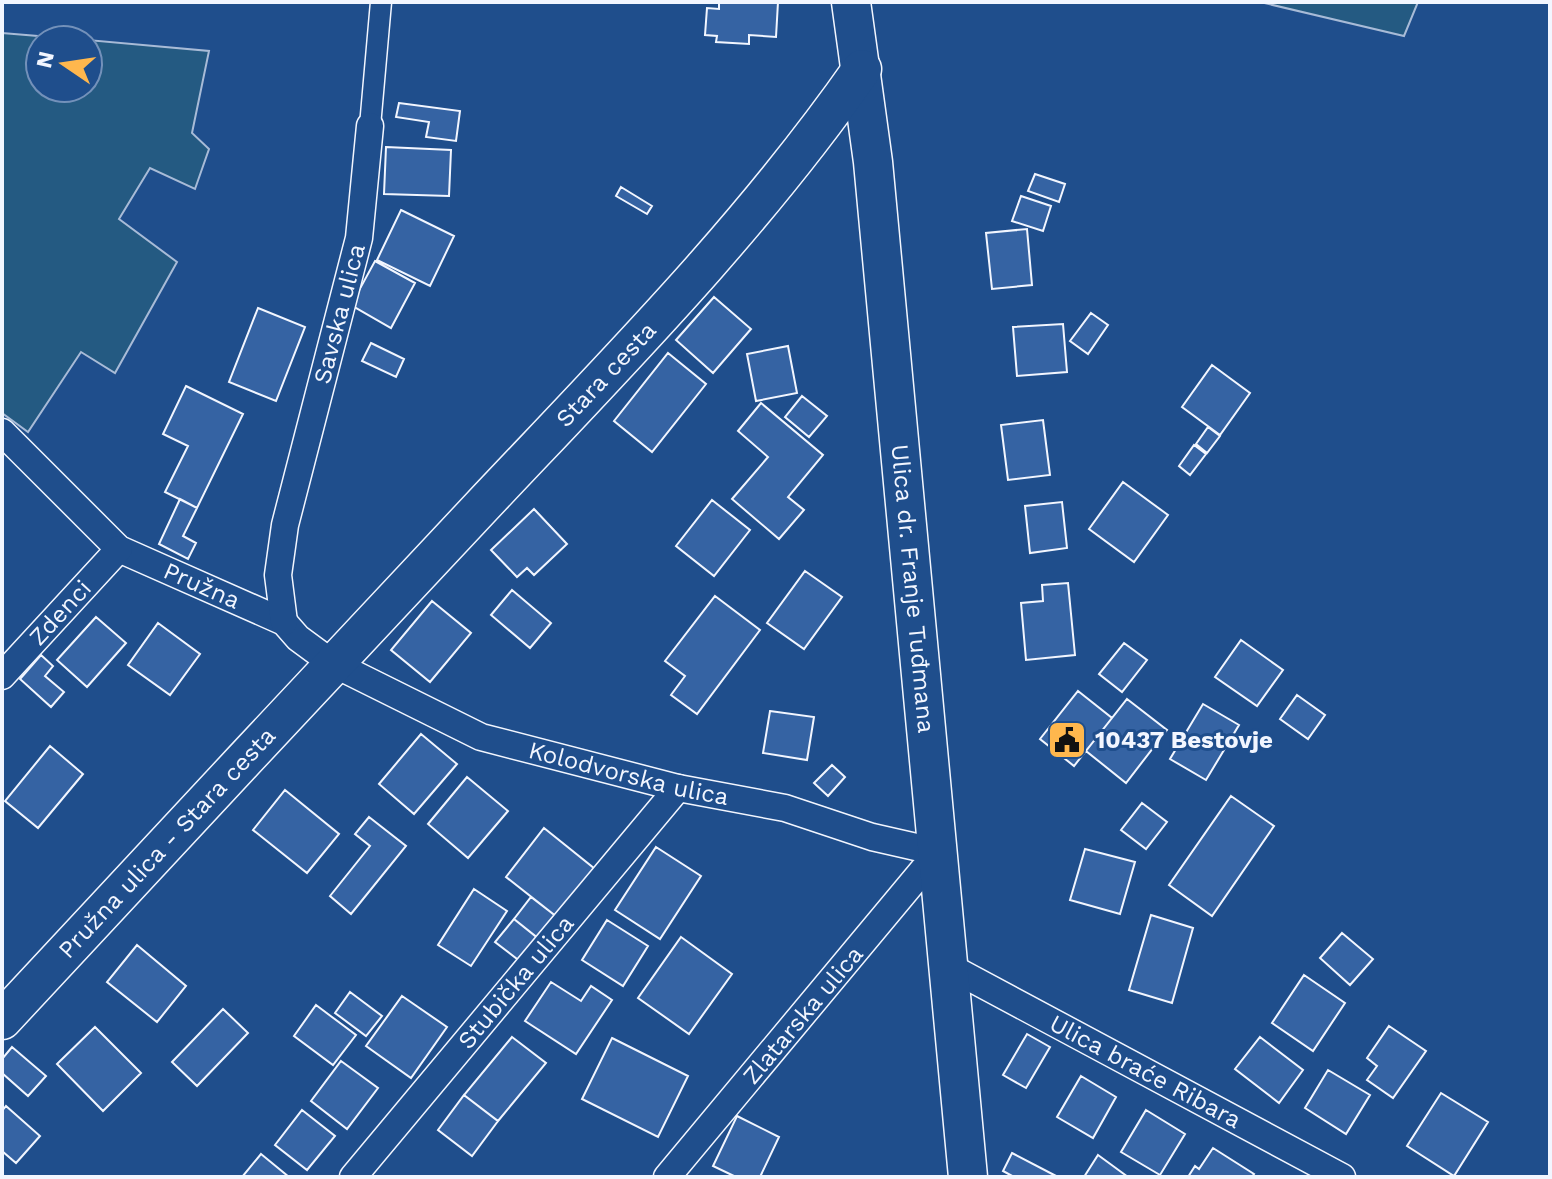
<svg xmlns="http://www.w3.org/2000/svg" width="1552" height="1179" viewBox="0 0 1552 1179" font-family="'Work Sans',sans-serif">
<style>
.green{fill:#245a82;stroke:#a8bbd7;stroke-width:2}
.building{fill:#3563a3;stroke:#f2f6ff;stroke-width:2}
.lines{fill:none;stroke-linecap:round;stroke-linejoin:round}
.pedestrian-casing{stroke:#f2f6ff;stroke-width:23}
.minor-casing{stroke:#f2f6ff;stroke-width:29}
.secondary-casing{stroke:#f2f6ff;stroke-width:41}
.pedestrian{stroke:#1f4e8c;stroke-width:20}
.minor{stroke:#1f4e8c;stroke-width:26}
.secondary{stroke:#1f4e8c;stroke-width:38}
.labels{text-anchor:middle;stroke-width:6;stroke-linejoin:round;paint-order:stroke}
.street-label{font-size:24px;fill:#f2f6ff;stroke:#1f4e8c}
.poi-label{font-size:24px;font-weight:bold;fill:#f2f6ff;stroke:#1f4e8c;text-anchor:start}
</style>
<rect width="100%" height="100%" fill="#1f4e8c"/>
<path class="green" d="M1260,2H1418L1404,36Z
M2,33L86,40H40V88H88V40L209,51L192,133L209,149L195,189L150,168L119,219L177,262L115,373L81,352L28,432L2,413Z"/>
<path class="building" d="M719,2H778L776,37L749,35V44L716,42L717,36L705,35L707,8L719,9Z
M399,103L460,111L456,141L426,137L429,122L396,117Z
M386,147L451,150L449,196L384,194Z
M1035,174L1065,184L1059,202L1028,191Z
M621,187L652,206L647,214L616,196Z
M1021,196L1051,206L1043,231L1012,221Z
M401,210L454,236L430,286L377,260Z
M1027,229L1032,285L992,289L986,233Z
M375,261L415,283L391,328L351,305Z
M714,297L751,329L713,373L676,340Z
M258,308L305,327L276,401L229,382Z
M1091,313L1108,325L1088,354L1070,341Z
M1063,324L1067,372L1017,376L1013,327Z
M371,343L404,359L396,377L362,361Z
M788,346L797,393L756,401L747,354Z
M668,353L706,384L652,452L614,421Z
M1212,365L1250,393L1220,435L1182,407Z
M186,386L243,414L197,508L165,492L188,446L163,434Z
M802,396L827,416L809,437L785,417Z
M761,403L823,455L788,497L804,510L779,539L732,499L768,457L738,431Z
M1043,420L1050,475L1008,480L1001,425Z
M1208,427L1220,436L1207,453L1196,444Z
M1194,445L1206,454L1190,475L1179,466Z
M1123,482L1168,515L1134,562L1089,529Z
M180,499L197,508L183,536L196,543L188,559L159,544Z
M712,500L750,530L714,576L676,546Z
M1062,502L1067,548L1030,553L1025,506Z
M534,509L567,544L534,575L527,568L517,577L491,550Z
M805,571L842,597L804,649L767,623Z
M1068,583L1075,655L1026,660L1021,603L1043,601L1042,585Z
M512,590L551,623L530,648L491,615Z
M715,596L760,630L697,714L671,695L685,676L665,661Z
M432,601L471,633L430,682L391,650Z
M96,617L126,643L87,687L57,660Z
M158,623L200,654L170,695L128,665Z
M1241,640L1283,670L1257,706L1215,677Z
M1124,643L1147,660L1122,692L1099,674Z
M41,655L53,666L45,676L64,692L51,707L20,679Z
M1078,691L1112,718L1074,766L1040,739Z
M1297,695L1325,715L1308,739L1280,719Z
M1127,699L1167,730L1126,783L1086,751Z
M1203,704L1239,725L1206,780L1170,759Z
M770,711L814,717L807,760L763,753Z
M421,734L457,764L414,814L379,784Z
M50,746L83,774L38,828L5,801Z
M832,765L845,777L828,796L814,783Z
M467,777L508,811L468,858L428,824Z
M285,790L339,834L307,873L253,830Z
M1231,796L1274,826L1212,916L1169,885Z
M1142,803L1167,822L1146,849L1121,830Z
M369,817L406,846L351,914L330,896L370,846L355,834Z
M544,828L595,869L557,917L506,877Z
M656,847L701,876L660,939L615,910Z
M1085,849L1135,862L1120,914L1070,900Z
M474,889L507,911L471,966L438,945Z
M531,897L557,917L539,939L514,919Z
M1151,915L1193,928L1172,1003L1129,990Z
M514,919L539,939L521,962L495,942Z
M607,920L648,946L623,986L582,960Z
M1342,933L1373,959L1350,985L1320,958Z
M681,937L732,974L689,1034L638,998Z
M137,945L186,986L157,1022L107,982Z
M1304,975L1345,1003L1313,1051L1272,1023Z
M551,982L581,1001L591,986L612,1000L576,1054L525,1021Z
M350,992L382,1016L366,1036L335,1013Z
M402,996L447,1027L411,1078L366,1046Z
M316,1005L356,1035L333,1065L294,1036Z
M223,1009L248,1033L197,1086L172,1062Z
M1389,1026L1426,1051L1393,1098L1367,1080L1377,1066L1367,1058Z
M95,1027L141,1073L103,1111L57,1064Z
M1027,1034L1050,1047L1026,1088L1003,1075Z
M512,1037L546,1063L498,1121L464,1095Z
M1260,1037L1303,1070L1279,1103L1235,1069Z
M612,1038L688,1076L658,1137L582,1099Z
M12,1047L46,1076L28,1096L2,1073V1059Z
M341,1061L378,1088L347,1129L311,1101Z
M1328,1070L1370,1095L1346,1134L1305,1108Z
M1081,1076L1116,1097L1093,1138L1057,1117Z
M1441,1093L1488,1122L1454,1176L1407,1146Z
M464,1095L498,1121L472,1156L438,1130Z
M6,1106L40,1136L16,1163L2,1151V1111Z
M302,1110L335,1136L307,1170L275,1145Z
M1146,1110L1185,1134L1160,1175L1121,1152Z
M737,1116L779,1137L760,1177H736L713,1166Z
M1213,1148L1254,1174L1252,1177H1188L1195,1166L1199,1169Z
M1012,1153L1058,1177H1014L1003,1171Z
M261,1154L289,1177H242Z
M1098,1155L1128,1177H1084Z"/>
<g class="lines">
<g class="pedestrian-casing">
<path id="pedestrian" d="M370,126L381,2"/>
</g>
<g class="minor-casing">
<g id="minor">
<path id="s1" d="M2,432L119,549L284,622L298,638L332,663L481,737L678,788L785,808L872,837L938,852L667,1177"/>
<path id="s2" d="M284,622L278,575L285,525L359,238L370,126"/>
<path id="s3" d="M2,676L119,549"/>
<path id="s4" d="M948,966L1342,1177"/>
<path id="s5" d="M353,1177L678,788"/>
</g>
</g>
<g class="secondary-casing">
<g id="secondary">
<path id="s6" d="M851,2L873,162L968,1177"/>
<path id="s7" d="M2,1020C162,848 321,677 482,506C614,366 751,228 862,69"/>
</g>
</g>
<use href="#pedestrian" class="pedestrian"/>
<use href="#minor" class="minor"/>
<use href="#secondary" class="secondary"/>
</g>
<defs>
<g id="civic-square" transform="scale(2)"><rect x="-9" y="-9" width="18" height="18" rx="4" fill="#ffb74d" stroke="#1f4e8c"/><path d="M-.6-6.5H3V-4.5H.6V-3L4-1V1h2V6H-6V1h2V-1L-.6-3ZM-1.2 2.5V6h2.4V2.5Z" fill="#111"/></g>
</defs>
<g fill-rule="evenodd">
<use href="#civic-square" x="1067" y="740"/>
</g>
<g class="labels">
<g class="street-label">
<text dy="8" stroke="none"><textPath href="#s2" startOffset="316">Savska ulica</textPath></text>
<text dy="8" stroke="none"><textPath href="#s7" startOffset="884">Stara cesta</textPath></text>
<text dy="8" stroke="none"><textPath href="#s1" startOffset="256">Pružna</textPath></text>
<text dy="8" stroke="none"><textPath href="#s6" startOffset="590">Ulica dr. Franje Tuđmana</textPath></text>
<text dy="8" stroke="none"><textPath href="#s3" startOffset="86">Zdenci</textPath></text>
<text dy="8" stroke="none"><textPath href="#s1" startOffset="728">Kolodvorska ulica</textPath></text>
<text dy="8" stroke="none"><textPath href="#s7" startOffset="242">Pružna ulica - Stara cesta</textPath></text>
<text dy="8" stroke="none"><textPath href="#s5" startOffset="254">Stubička ulica</textPath></text>
<text transform="translate(803 1015) rotate(-50)" y="8">Zlatarska ulica</text>
<text dy="8" stroke="none"><textPath href="#s4" startOffset="224">Ulica braće Ribara</textPath></text>
</g>
<g class="poi-label">
<text x="1095" y="748">10437 Bestovje</text>
</g>
</g>
<rect width="1552" height="1179" fill="none" stroke="#f2f6ff" stroke-width="8"/>
<g transform="translate(64 64) rotate(283)"><circle r="38" fill="#1f4e8c" stroke="#7391ba" stroke-width="2"/>
<path d="M0-6L14 30L0 20L-14 30Z" fill="#ffb74d"/>
<text y="-12" font-size="22" font-weight="bold" text-anchor="middle" fill="#f2f6ff">N</text>
</g>
</svg>
